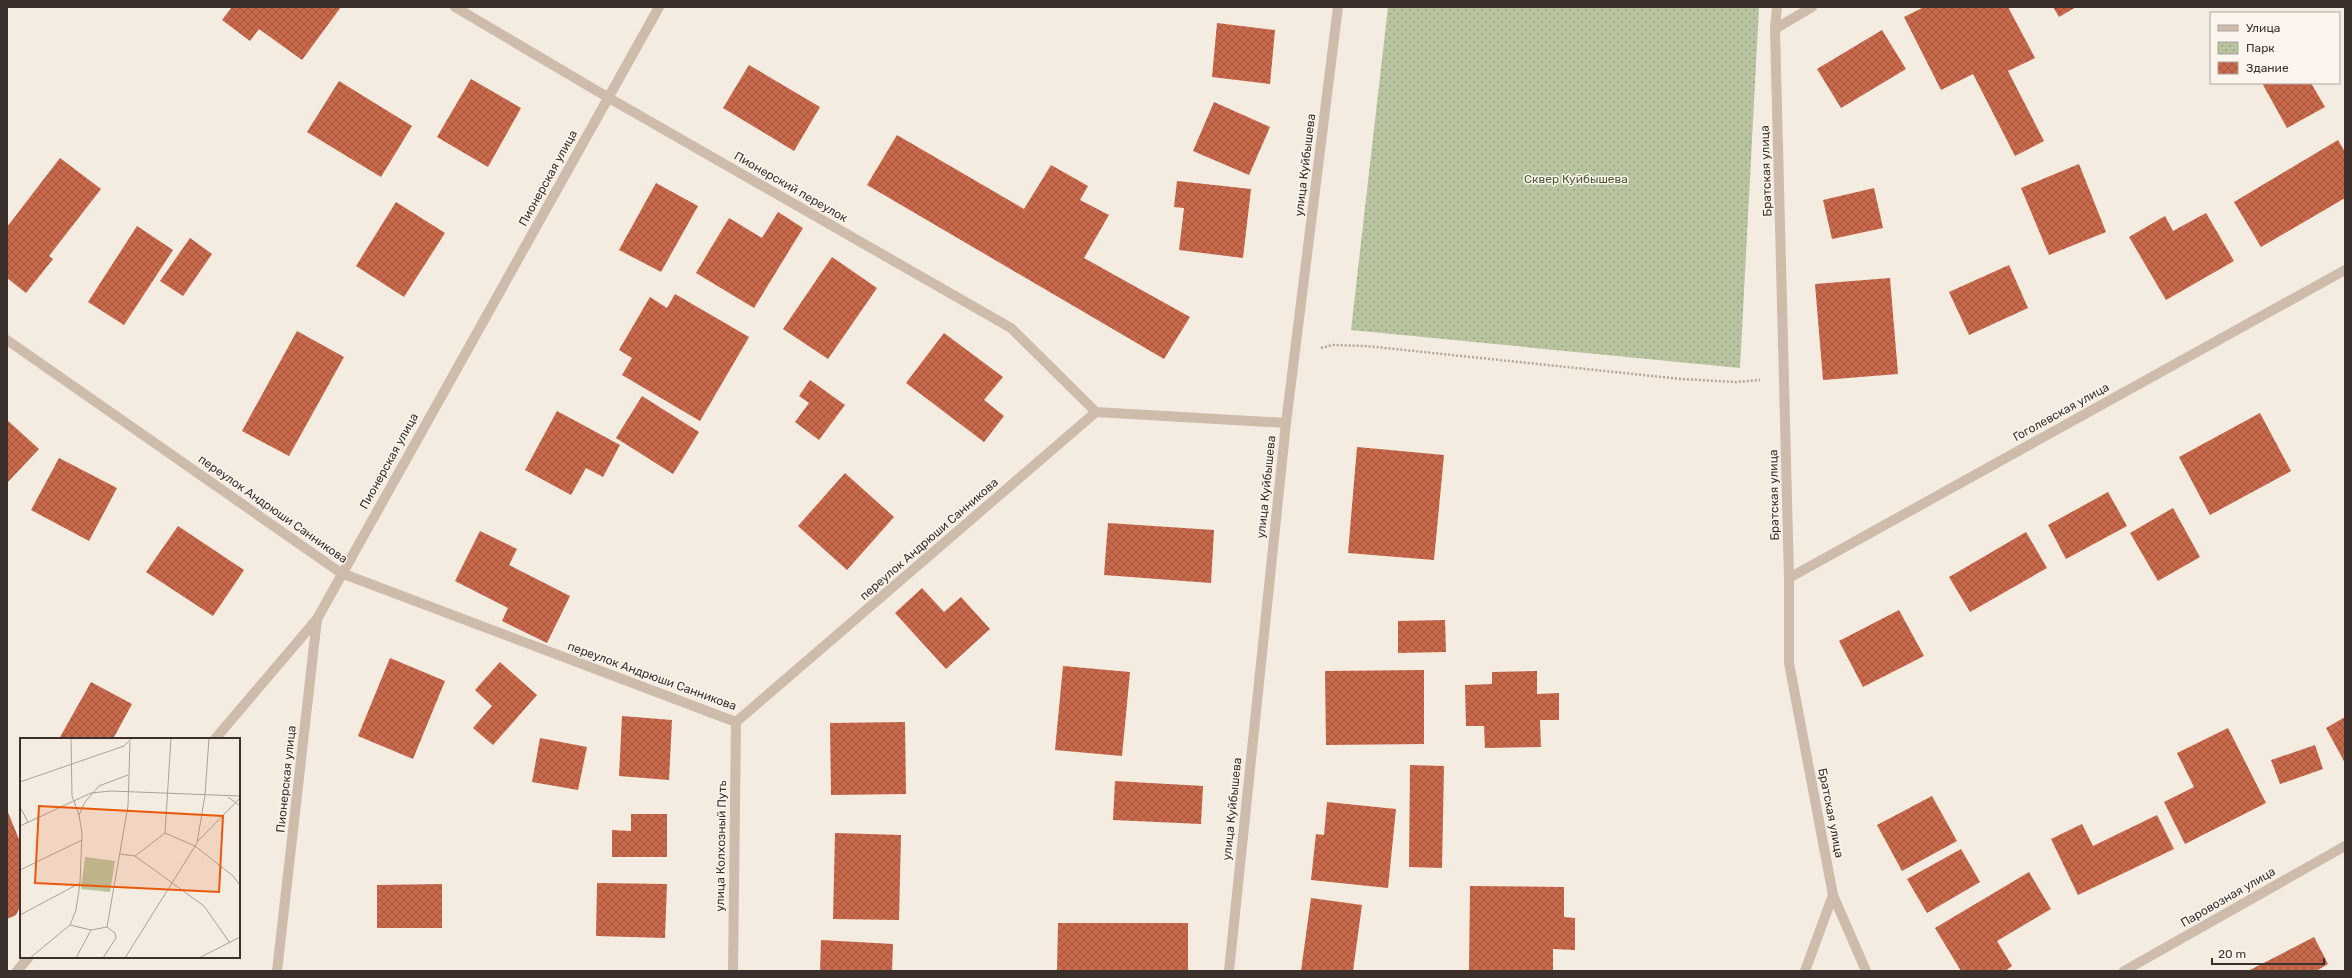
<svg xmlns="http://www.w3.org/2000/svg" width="2352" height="978" viewBox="0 0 2352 978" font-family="Rubik,sans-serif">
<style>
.park{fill:url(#park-dots)}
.building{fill:url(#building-cross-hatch)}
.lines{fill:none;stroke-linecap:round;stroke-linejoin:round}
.path{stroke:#b9a596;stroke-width:2.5;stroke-dasharray:2 2;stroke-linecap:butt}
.minor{stroke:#cdbbac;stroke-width:10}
.labels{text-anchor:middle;stroke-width:3;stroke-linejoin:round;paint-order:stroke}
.street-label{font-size:12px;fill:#3b302b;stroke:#fbf5ee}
.park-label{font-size:12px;fill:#4a5a2e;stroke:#fbf5ee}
.inset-road{fill:none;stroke:#aaa098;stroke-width:1}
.view{fill:#e8590c;fill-opacity:0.15;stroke:#e8590c;stroke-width:2}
.inset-edge{fill:none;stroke:#3b302b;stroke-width:2}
</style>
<defs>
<pattern id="park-dots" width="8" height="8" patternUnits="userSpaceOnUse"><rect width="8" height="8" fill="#b8c4a0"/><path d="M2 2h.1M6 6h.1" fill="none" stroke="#97a083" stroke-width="1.8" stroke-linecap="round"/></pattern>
<pattern id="building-cross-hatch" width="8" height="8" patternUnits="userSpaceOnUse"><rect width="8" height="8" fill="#c8694b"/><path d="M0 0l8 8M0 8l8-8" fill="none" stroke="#a4573f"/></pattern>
</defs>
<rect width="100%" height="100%" fill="#f4ebe1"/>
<path class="park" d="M1388,7H1759L1740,368L1351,330Z"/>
<path class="building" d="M232,7H341L302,60L259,29L250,41L222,20Z
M1924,7H2008L2035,58L2008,71L2044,141L2015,156L1973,74L1941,90L1904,17Z
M2053,7H2076L2059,17Z
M1217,23L1275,30L1270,84L1212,77Z
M1882,30L1906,69L1841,108L1817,69Z
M749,65L820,107L794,151L723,108Z
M471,79L521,108L488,167L437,137Z
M339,81L412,126L381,177L307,132Z
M2262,83H2311L2325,107L2287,128Z
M1214,102L1270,127L1249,175L1193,151Z
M897,135L1024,209L1051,165L1088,186L1080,200L1109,215L1084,258L1190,317L1164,359L867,185Z
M2338,140L2345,152V198L2261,247L2234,202Z
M60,158L101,189L49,256L53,259L26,293L7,278V227Z
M2079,164L2106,232L2049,255L2021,188Z
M1177,181L1251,189L1243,258L1179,250L1184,208L1174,207Z
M656,183L698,206L661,272L619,250Z
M1874,188L1883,228L1832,239L1823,200Z
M396,202L445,233L404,297L356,266Z
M778,212L803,228L754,308L696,273L729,218L762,238Z
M2206,213L2234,261L2166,300L2129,237L2165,216L2173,231Z
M137,226L173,250L124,325L88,302Z
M190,238L212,254L183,296L160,281Z
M832,257L877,288L828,359L783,329Z
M2009,265L2028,308L1969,335L1949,292Z
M1890,278L1898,374L1823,380L1815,284Z
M675,294L749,337L700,421L622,375L632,358L619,350L650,297L667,308Z
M297,331L344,357L289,456L242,431Z
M944,333L1003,377L984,400L1004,416L984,442L906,383Z
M810,380L845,405L819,440L795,422L809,403L799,396Z
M642,396L699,432L673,474L616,438Z
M557,411L620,445L603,477L586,468L571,495L525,470Z
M2260,413L2291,471L2210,515L2179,457Z
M7,420L39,449L7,483Z
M1357,447L1444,455L1434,560L1348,553Z
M59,458L117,488L89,541L31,510Z
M845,473L894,517L847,570L798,526Z
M2108,492L2127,526L2066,559L2048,525Z
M2173,508L2200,557L2158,581L2130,533Z
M1108,523L1214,530L1211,583L1104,575Z
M178,526L244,570L213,616L146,572Z
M480,531L517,549L509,565L570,596L547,643L502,621L508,608L455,581Z
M2026,532L2047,568L1970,612L1949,577Z
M922,588L944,612L961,597L990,629L946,669L895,613Z
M1899,610L1924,656L1863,687L1839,641Z
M1445,620L1446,652L1398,653V621Z
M390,658L445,681L413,759L358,736Z
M500,662L537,695L493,745L473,728L492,706L475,690Z
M1063,666L1130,672L1122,756L1055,750Z
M1424,670V744L1326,745L1325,671Z
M1537,671V694L1559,693V720H1540L1541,747L1485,748L1484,726H1466L1465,685L1492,684V672Z
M91,682L132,704L113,739H59Z
M622,716L672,720L669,780L619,776Z
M2345,717V763L2326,728Z
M905,722L906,794L831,795L830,723Z
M2228,728L2266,803L2185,844L2164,802L2194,787L2177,753Z
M540,738L587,747L578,790L532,782Z
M2315,745L2323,769L2280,784L2271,760Z
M1410,765L1444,766L1442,868L1409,867Z
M1115,781L1203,786L1201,824L1113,820Z
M1932,796L1957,841L1902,871L1877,825Z
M1327,802L1396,809L1388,888L1311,880L1316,834L1324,835Z
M7,810L21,844V905L16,915L7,919Z
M631,814H667V857H612V830L631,831Z
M2157,815L2174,849L2078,895L2051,839L2082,824L2093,846Z
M835,833L901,835L899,920L833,919Z
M1961,849L1980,882L1927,913L1907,879Z
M2029,872L2051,909L1997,941L2012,966L2005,971H1961L1935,928Z
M597,883L667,884L665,938L596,936Z
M442,884V928H377V885Z
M1470,886L1564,887V917L1575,918V950L1553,949V971H1469Z
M1311,898L1362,905L1353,971H1301Z
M1058,923H1188V971H1057Z
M2314,937L2328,964L2316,971H2248Z
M821,940L893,944L892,971H820Z"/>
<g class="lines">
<path class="path" d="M1321,348L1333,345L1366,346L1681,379L1736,382L1760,380"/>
<path class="minor" d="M455,7L609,98L1011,328L1096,412
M1777,7L1775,29L1789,578V663L1833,895L1866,971
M1775,29L1812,7
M7,340L341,573L736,722L1096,412L1286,423
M1789,578L2345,270
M215,739L317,619
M17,971L29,957
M277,971L317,619L659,7
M733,971L736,722
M1229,971L1286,423L1338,7
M1805,971L1833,895
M2124,971L2345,846"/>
</g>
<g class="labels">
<g class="street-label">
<text transform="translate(1305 165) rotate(-83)" y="4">улица Куйбышева</text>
<text transform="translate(1766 171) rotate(-92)" y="4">Братская улица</text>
<text transform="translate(548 178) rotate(-61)" y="4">Пионерская улица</text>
<text transform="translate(791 187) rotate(30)" y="4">Пионерский переулок</text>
<text transform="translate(2061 412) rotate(-29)" y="4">Гоголевская улица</text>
<text transform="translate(389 461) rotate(-61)" y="4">Пионерская улица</text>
<text transform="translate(1266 487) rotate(-84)" y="4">улица Куйбышева</text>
<text transform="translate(1774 495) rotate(-91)" y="4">Братская улица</text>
<text transform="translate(273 509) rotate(35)" y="4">переулок Андрюши Санникова</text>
<text transform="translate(929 539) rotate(-41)" y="4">переулок Андрюши Санникова</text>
<text transform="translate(652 676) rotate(20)" y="4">переулок Андрюши Санникова</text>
<text transform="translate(286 779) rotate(-84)" y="4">Пионерская улица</text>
<text transform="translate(1232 809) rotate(-84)" y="4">улица Куйбышева</text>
<text transform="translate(1831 813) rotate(79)" y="4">Братская улица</text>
<text transform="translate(721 846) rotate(-89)" y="4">улица Колхозный Путь</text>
<text transform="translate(2228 897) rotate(-30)" y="4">Паровозная улица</text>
</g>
<g class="park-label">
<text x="1576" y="183">Сквер Куйбышева</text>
</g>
</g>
<g transform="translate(20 738)">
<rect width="220" height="220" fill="#f4ebe1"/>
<path d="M65,119L95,123L90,154L61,151Z" fill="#b8c4a0"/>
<path class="inset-road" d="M0,44L104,8L112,0M208,59L220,68M0,69L8,84M59,77L65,64L79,48L108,37M0,88L71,55L91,53L220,58M145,95L151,0M177,104L220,60M100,116L115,118L145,95L175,108L213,138L220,147M115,118L184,168L210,205M0,132L62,102M0,177L60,145M50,187L56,172L60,145L62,95L59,77L52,58L51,0M10,220L50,187L71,192M56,220L71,192L87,189L108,68L110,4M83,220L96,200L95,195L87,189M105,220L177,105L185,57L189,0M179,220L220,199"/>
<path class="view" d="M19,68L203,78L199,154L15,145Z"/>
<rect width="220" height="220" class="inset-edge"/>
</g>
<rect width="2352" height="978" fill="none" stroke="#3b302b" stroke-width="16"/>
<rect x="2210" y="12" width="130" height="72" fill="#fbf5ee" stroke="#aea6a0"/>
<rect x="2218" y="25" width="20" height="6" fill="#cdbbac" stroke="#aea6a0"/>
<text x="2246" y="32" font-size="12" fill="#3b302b">Улица</text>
<rect x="2218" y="42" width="20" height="12" fill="url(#park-dots)" stroke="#aea6a0"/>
<text x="2246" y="52" font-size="12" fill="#3b302b">Парк</text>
<rect x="2218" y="62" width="20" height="12" fill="url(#building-cross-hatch)" stroke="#aea6a0"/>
<text x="2246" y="72" font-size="12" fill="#3b302b">Здание</text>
<path d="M2212 958v6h112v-6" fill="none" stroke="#3b302b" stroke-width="2"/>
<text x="2218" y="958" font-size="12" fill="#3b302b" stroke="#fbf5ee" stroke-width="3" paint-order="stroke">20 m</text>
</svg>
